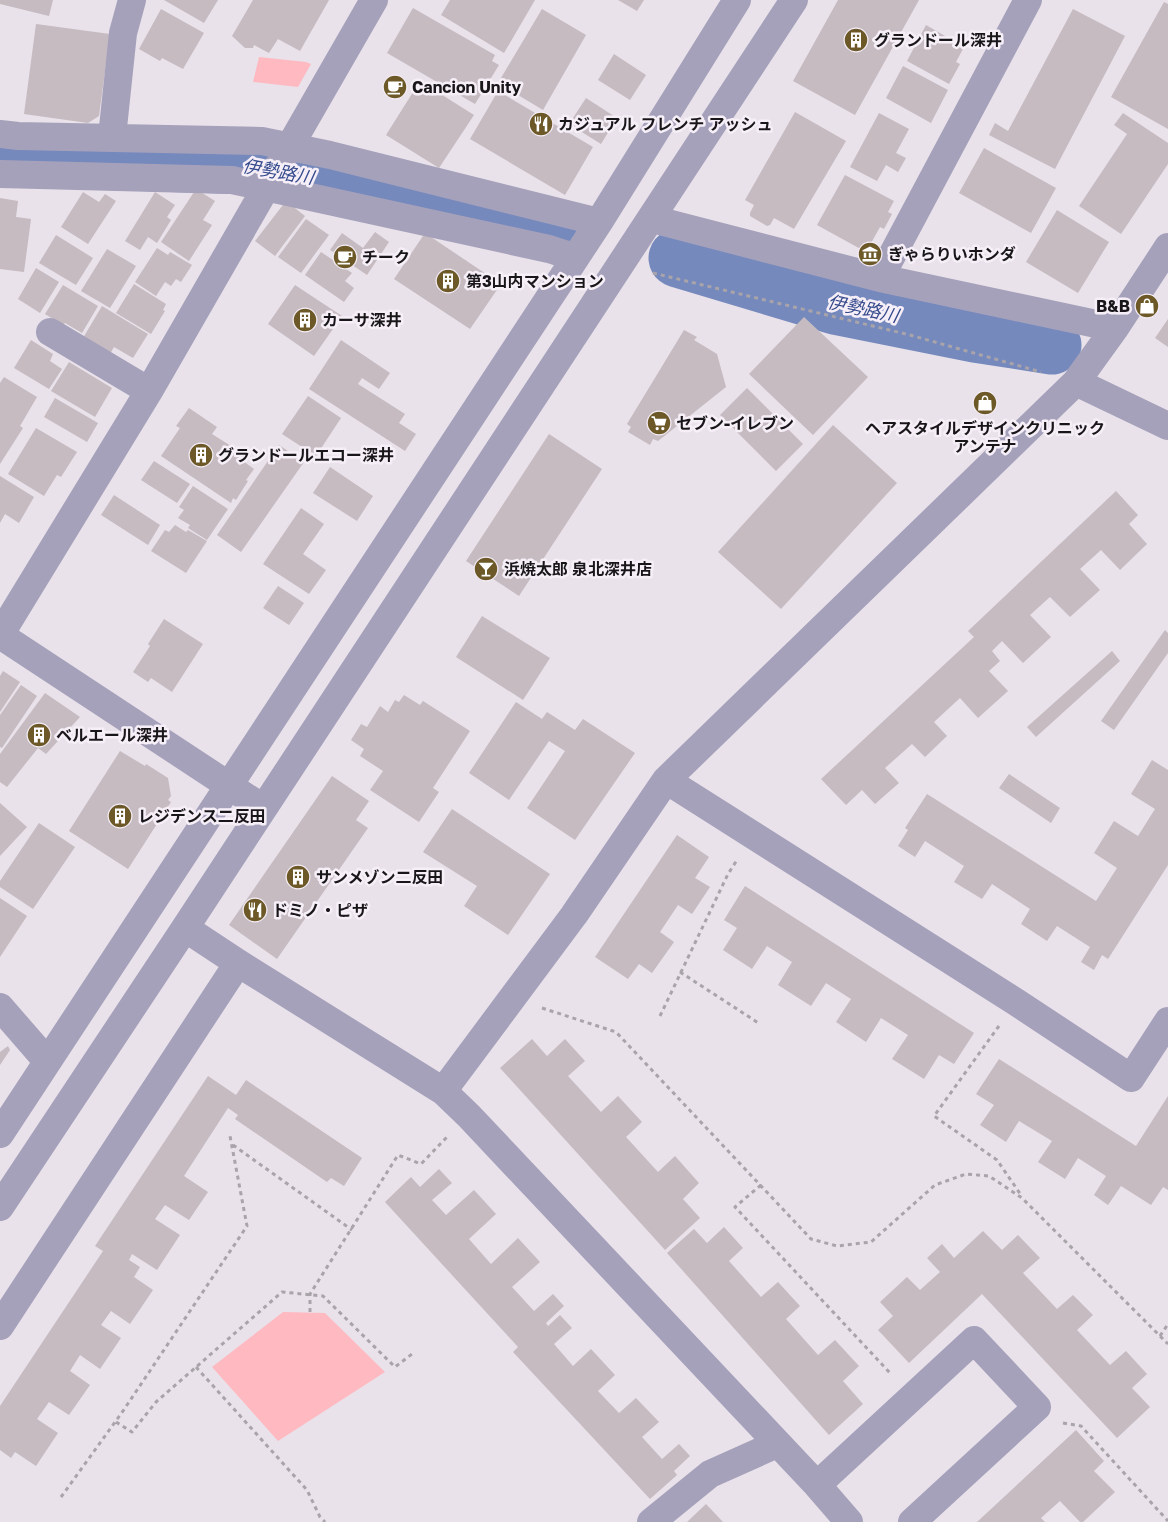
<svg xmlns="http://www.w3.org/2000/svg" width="1168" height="1522" viewBox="0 0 1168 1522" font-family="'Golos Text','Noto Sans JP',sans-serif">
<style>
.green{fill:#ffb9c1}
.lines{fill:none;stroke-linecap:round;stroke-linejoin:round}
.river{stroke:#7589bd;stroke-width:59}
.building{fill:#c5bbc0}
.path{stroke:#a9a3aa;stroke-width:3;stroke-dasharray:4 4;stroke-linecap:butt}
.minor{stroke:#a6a1bb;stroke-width:28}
.labels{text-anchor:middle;stroke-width:5;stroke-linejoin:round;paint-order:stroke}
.poi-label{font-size:16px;font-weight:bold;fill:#191619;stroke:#f6eff8;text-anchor:start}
.water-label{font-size:18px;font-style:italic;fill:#354a8c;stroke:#f6eff8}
</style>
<rect width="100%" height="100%" fill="#e9e2ea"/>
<path class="green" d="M259,57L306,62L311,64L298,87L253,82Z
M283,1312L325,1313L385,1372L278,1441L212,1367Z"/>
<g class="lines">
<path class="river" d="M0,157L251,165L313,176L428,204L550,227
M678,258L835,305L975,333L1052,345"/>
</g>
<path class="building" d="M0,0H53L49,16L0,4Z
M164,0H218L204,23Z
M253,0H329L300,51L278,39L269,53L254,45L253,48H245L232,36Z
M450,0H535L504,53L441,15Z
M618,0H644L637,11Z
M838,0H919L855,115L793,81Z
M1164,2L1168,4V129L1111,97Z
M413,8L495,55L492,61L499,65L475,104L387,53Z
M161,9L204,33L183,69L162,58L160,61L139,49Z
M542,9L586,35L543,110L498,83Z
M1073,9L1125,36L1055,169L989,135L995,123L1008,131Z
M36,24L110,34L99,116L88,123L24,114Z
M926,25L964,47L956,62L960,64L949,84L907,61Z
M614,54L646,75L630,100L598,80Z
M903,66L948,90L931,123L886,98Z
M420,81L474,115L439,168L386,135Z
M498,91L593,147L565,195L470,139Z
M586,98L617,118L601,144L569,124Z
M795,112L846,141L794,229L774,218L770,225L767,226L750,216V213L754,205L745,200Z
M879,113L909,129L896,153L906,158L898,172L886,165L877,181L850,167Z
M1123,113L1168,143V164L1121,234L1079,206L1127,134L1114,125Z
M984,148L1056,188L1031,233L959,193Z
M845,175L894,201L888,212L892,214L884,229L880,227L866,252L817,225Z
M196,189L215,201L203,220L212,225L189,261L161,242Z
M83,192L99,202L105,194L116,201L88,244L61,227Z
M155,192L175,205L167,217L171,220L157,243L148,237L140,250L125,241Z
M0,198L18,201L16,217L31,219L24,272L0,269Z
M286,201L305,216L275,256L255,241Z
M1057,210L1109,242L1078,293L1026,262Z
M306,219L329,235L301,273L278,257Z
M375,232L389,242L367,275L330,250L342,233L363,248Z
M425,233L501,284L470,329L394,279Z
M56,235L93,258L76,285L39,263Z
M157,248L168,255L170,252L192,265L181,282L176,279L171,286L165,282L156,296L135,282Z
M107,249L136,266L110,308L81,291Z
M321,252L352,273L345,281L354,288L344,302L305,275Z
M36,268L59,282L40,313L18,299Z
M134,284L166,304L163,310L165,311L151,334L116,313Z
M63,285L98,306L82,333L65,323L63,325L45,314Z
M295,285L342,316L314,356L268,324Z
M102,306L148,334L133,358L114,347L110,354L83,338Z
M804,317L868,377L813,435L749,374Z
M1168,319V347L1155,338Z
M684,330L697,337L694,340L717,354L726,387L658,441L653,439L650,445L628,432L631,427L627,424Z
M31,340L53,354L50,361L62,369L49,389L14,368Z
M341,340L390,373L379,389L362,378L358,384L405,414L399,423L416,434L405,451L309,389Z
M69,362L112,388L95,417L51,391Z
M4,377L37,397L20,426L23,428L0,464V383Z
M747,388L803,444L776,471L720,415Z
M308,396L341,418L316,456L282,434Z
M55,398L98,423L87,442L44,417Z
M189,408L217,427L212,434L242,453L239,458L254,469L246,480L248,481L236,500L233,498L231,503L161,456L180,428L176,426Z
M833,425L897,483L781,609L718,552Z
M36,428L77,452L61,477L57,475L44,496L8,474Z
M549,434L602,469L519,596L466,561Z
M279,445L304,462L241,552L217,535Z
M154,461L190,484L177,503L141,480Z
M330,467L373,496L357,521L313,493Z
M0,476L34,497L19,523L5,514L0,523Z
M193,486L228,509L207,540L188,528L190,525L178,518L184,510L179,507Z
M1116,491L1138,515L1129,524L1147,544L1120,570L1101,550L1080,569L1100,590L1070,617L1050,597L1030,615L1051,637L1023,663L1002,641L992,651L1000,661L989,671L1008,691L978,718L960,698L934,722L947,736L925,757L912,744L885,768L899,783L875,804L862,790L846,805L821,779L974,637L968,631Z
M114,495L160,525L148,545L101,515Z
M301,508L324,524L303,554L326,570L309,594L263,564Z
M175,525L186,532L188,530L207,541L186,573L151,551L165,530L169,532Z
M278,586L304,603L289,625L263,608Z
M482,616L550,658L523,700L456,657Z
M164,619L203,644L172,692L151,678L148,682L133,672L150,646L148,644Z
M1165,630L1168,633V653L1114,730L1101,721Z
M1112,651L1120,661L1036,737L1027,727Z
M3,671L20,682L0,712V676Z
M21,685L37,696L2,748L0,747V715Z
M45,693L80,717L46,754L38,748L7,787L0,782V754Z
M404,695L420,705L423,701L470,731L433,788L439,792L419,822L370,790L383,771L360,756L364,749L351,740L361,724L367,727L380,706L388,712L395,700L399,702Z
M516,702L542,719L547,712L575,730L583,719L635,753L575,840L527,808L565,751L549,741L509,800L469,773Z
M120,751L145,766L146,764L168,778L171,796L168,800L171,802L128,869L69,831Z
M1152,760L1168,770V865L1108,959L1102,955L1094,970L1081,962L1090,947L1057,926L1047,941L1021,924L1030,909L992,884L982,899L954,882L964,866L925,841L915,857L898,846L908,830L905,828L927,794L1096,901L1117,868L1094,853L1114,821L1138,836L1155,809L1131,794Z
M1009,774L1060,808L1051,823L999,788Z
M332,776L369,801L356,820L368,828L277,959L229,925Z
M0,803L27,827L0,856Z
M452,809L550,874L508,935L464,906L477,886L423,852Z
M39,823L75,847L33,909L0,887V881Z
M677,835L709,857L695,878L710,887L692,914L678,905L660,932L674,942L652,973L639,964L628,979L595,957Z
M745,886L974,1033L954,1064L939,1055L924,1079L892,1059L908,1035L881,1018L866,1042L836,1022L851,999L826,983L811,1006L778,985L792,962L767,946L752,969L723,950L737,928L724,920Z
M0,898L27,916L0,957Z
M532,1039L547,1056L565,1039L585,1061L568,1076L601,1112L618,1096L642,1122L626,1137L658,1172L675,1156L699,1183L683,1199L700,1218L665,1250L500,1068Z
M8,1046L10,1050L0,1065V1052Z
M999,1059L1136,1146L1168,1096V1190L1163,1187L1151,1205L1121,1186L1108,1205L1094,1195L1106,1176L1078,1158L1065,1179L1038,1162L1052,1141L1019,1121L1006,1142L980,1125L994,1105L976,1094Z
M208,1076L236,1095L246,1080L362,1158L344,1186L331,1178L327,1182L235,1119L238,1115L228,1108L184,1176L208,1192L189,1220L165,1205L155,1219L180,1235L157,1270L132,1254L129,1260L140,1267L134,1277L153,1290L130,1324L111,1311L101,1325L121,1338L100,1369L80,1355L70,1371L90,1385L69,1415L49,1402L37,1419L58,1433L36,1466L15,1452L11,1458L0,1450V1406L103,1251L95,1246Z
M439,1169L452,1183L432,1200L446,1215L474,1190L496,1214L469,1239L491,1264L518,1238L540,1262L512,1287L534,1311L553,1294L564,1306L546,1323L548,1326L560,1315L572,1328L554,1344L573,1366L591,1349L615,1375L598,1391L619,1413L636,1398L659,1422L642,1437L662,1459L679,1444L690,1456L674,1471L677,1475L650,1499L513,1352L518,1347L385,1202L411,1177L420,1187Z
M724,1227L743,1248L729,1261L761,1297L778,1282L800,1306L786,1319L818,1355L835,1340L859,1366L843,1381L863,1404L829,1435L667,1253L694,1229L707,1243Z
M983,1231L1002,1250L1018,1235L1040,1258L1023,1273L1057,1309L1073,1295L1093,1315L1077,1330L1110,1365L1126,1351L1147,1374L1132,1388L1150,1407L1117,1438L982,1294L909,1363L878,1330L893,1316L880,1302L907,1277L920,1290L940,1272L927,1258L942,1244L954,1258Z
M1076,1430L1104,1461L1094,1471L1115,1492L1083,1522H1080L1060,1501L1041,1518L1045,1522H977Z
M706,1504L723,1522H687Z"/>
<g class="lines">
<path class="path" d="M653,273L910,335L1041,372
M680,972L760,1024
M542,1008L616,1032L811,1239L837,1246L871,1242L935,1185L966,1174L989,1176L1022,1198L1168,1344
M660,1016L728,874L737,860
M999,1026L934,1116L997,1160L1021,1195
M233,1145L352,1230
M761,1185L735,1207L891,1374
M310,1312V1294L398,1155L421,1164L447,1137
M1160,1336L1168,1324
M196,1367L307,1490L320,1517L325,1522
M116,1422L132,1432L156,1402L282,1292L323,1296L395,1367L412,1354
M1063,1423L1081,1426L1168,1521
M61,1497L123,1411L247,1226L230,1136"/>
<path class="minor" d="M0,134L18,136L262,141L330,155L599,222
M112,137L123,33L132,0
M0,174L232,180L549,249L574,257
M652,219L880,278L1115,328
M880,278L1028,0
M50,332L149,391
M1076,382L1168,426
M0,635L149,391L374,0
M0,635L263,808
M666,780L1016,1002L1131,1078L1168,1021
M185,928L238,963L443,1091L469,1116L817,1485L849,1522
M0,1007L47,1061
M443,1091L574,915L666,780L1076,382L1115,328L1168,247
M0,1134L599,222L737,0
M0,1207L185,928L794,0
M0,1326L238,963
M817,1485L974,1340L1037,1407L912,1522
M651,1522L710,1474L777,1444"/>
</g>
<defs>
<g id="building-disc" transform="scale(1.25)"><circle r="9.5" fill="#6d5928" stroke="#f6eff8"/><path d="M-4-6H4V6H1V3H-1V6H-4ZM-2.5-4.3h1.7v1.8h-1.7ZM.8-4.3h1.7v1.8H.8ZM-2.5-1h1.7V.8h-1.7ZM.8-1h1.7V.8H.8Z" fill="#fff"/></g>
<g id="cafe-disc" transform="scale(1.25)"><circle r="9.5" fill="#6d5928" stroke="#f6eff8"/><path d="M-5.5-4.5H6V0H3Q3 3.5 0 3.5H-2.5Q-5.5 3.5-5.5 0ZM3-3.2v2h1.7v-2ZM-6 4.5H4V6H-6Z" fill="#fff"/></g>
<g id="restaurant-disc" transform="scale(1.25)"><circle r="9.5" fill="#6d5928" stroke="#f6eff8"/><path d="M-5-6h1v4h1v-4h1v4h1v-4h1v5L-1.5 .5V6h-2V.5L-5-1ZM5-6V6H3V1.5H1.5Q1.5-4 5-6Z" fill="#fff"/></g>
<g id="museum-disc" transform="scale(1.25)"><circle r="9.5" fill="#6d5928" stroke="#f6eff8"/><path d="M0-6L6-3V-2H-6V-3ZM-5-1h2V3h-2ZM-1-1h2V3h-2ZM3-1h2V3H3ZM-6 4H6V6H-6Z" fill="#fff"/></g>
<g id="shop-disc" transform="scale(1.25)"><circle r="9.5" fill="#6d5928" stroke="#f6eff8"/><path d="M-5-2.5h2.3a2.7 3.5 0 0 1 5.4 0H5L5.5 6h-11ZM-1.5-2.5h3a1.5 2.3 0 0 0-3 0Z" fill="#fff"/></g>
<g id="supermarket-disc" transform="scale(1.25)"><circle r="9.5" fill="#6d5928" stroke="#f6eff8"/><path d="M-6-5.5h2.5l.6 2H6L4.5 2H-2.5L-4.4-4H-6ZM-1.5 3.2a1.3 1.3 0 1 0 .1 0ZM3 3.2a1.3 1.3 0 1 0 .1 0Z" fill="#fff"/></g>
<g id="bar-disc" transform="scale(1.25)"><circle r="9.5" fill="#6d5928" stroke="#f6eff8"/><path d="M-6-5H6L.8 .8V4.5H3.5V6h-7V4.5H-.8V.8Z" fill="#fff"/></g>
</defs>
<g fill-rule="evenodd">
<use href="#building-disc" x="856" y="40"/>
<use href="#cafe-disc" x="395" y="87"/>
<use href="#restaurant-disc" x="541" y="124"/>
<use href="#museum-disc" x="870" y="254"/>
<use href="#cafe-disc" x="345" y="257"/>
<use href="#building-disc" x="448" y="281"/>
<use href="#shop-disc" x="1147" y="306"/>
<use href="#building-disc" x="305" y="320"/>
<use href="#shop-disc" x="985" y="403"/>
<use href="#supermarket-disc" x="659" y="423"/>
<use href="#building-disc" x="201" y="455"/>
<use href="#bar-disc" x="486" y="569"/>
<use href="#building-disc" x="39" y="735"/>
<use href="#building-disc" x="120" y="816"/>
<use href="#building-disc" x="298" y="877"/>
<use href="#restaurant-disc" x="255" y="910"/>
</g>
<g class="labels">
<g class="poi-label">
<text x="874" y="46">グランドール深井</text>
<text x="412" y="93">Cancion Unity</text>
<text x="558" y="130">カジュアル フレンチ アッシュ</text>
<text x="888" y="260">ぎゃらりいホンダ</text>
<text x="362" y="263">チーク</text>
<text x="466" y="287">第3山内マンション</text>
<text x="1130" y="312" text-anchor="end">B&amp;B</text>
<text x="322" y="326">カーサ深井</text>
<text x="676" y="429">セブン-イレブン</text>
<text x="985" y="434" text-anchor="middle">ヘアスタイルデザインクリニック<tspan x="985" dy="18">アンテナ</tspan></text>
<text x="218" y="461">グランドールエコー深井</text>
<text x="504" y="575">浜焼太郎 泉北深井店</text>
<text x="56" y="741">ベルエール深井</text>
<text x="138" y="822">レジデンス二反田</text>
<text x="316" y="883">サンメゾン二反田</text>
<text x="272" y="916">ドミノ・ピザ</text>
</g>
<g class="water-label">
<text transform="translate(278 172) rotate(10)" y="6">伊勢路川</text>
<text transform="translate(863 309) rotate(12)" y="6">伊勢路川</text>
</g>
</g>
</svg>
